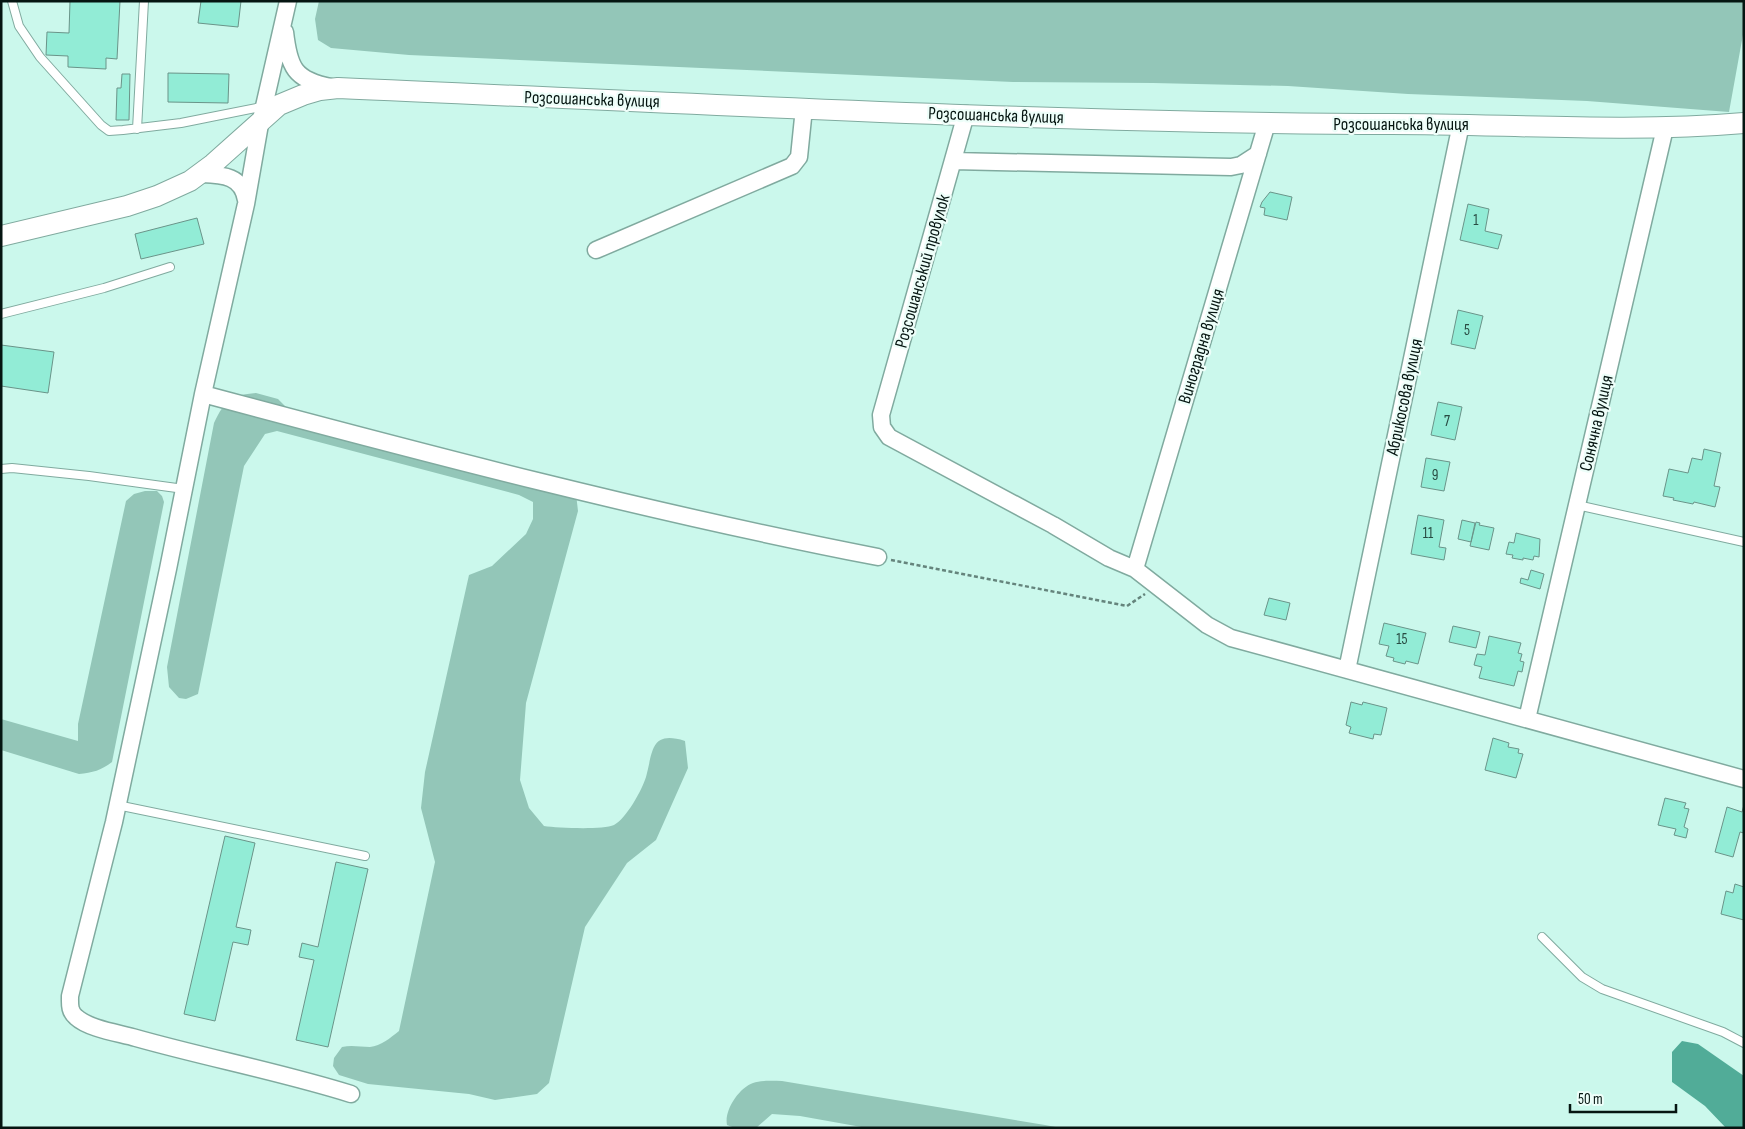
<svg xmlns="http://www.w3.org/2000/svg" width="1745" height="1129" viewBox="0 0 1745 1129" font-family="'Sofia Sans Condensed',sans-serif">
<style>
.green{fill:#93c6b8}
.water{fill:#51ac98}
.building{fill:#92ecd6;stroke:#6a9489}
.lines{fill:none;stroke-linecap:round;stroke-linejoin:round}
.service-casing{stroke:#80aa9f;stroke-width:10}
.minor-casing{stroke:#80aa9f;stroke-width:19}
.tertiary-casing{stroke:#80aa9f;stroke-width:22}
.path{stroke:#65847c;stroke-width:2.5;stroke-dasharray:4 2.5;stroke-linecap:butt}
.service{stroke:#fff;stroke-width:8}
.minor{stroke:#fff;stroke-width:16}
.tertiary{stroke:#fff;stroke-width:20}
.labels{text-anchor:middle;stroke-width:4.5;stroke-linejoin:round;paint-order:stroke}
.number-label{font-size:15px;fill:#284b42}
.street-label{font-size:18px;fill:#051511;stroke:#edfef9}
</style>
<rect width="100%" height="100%" fill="#cbf8ec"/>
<path class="green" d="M319,1H1744V29L1729,112L1587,101L1408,94L1288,86L1153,83L1013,82L409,55L331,48L318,40L315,19Z
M256,393L278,399L290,411L576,494L578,511L526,703L520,780L529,808L544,826C558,828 603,830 614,825C626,819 642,790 646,777C653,752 650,730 685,741L688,768L656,840L627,863L585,927L549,1083L537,1094L495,1100L469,1094L368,1084L339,1075L333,1066L334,1058L342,1047C352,1045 360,1047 370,1047C381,1046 390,1038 399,1031L435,862L421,808L425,772L469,575L492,566L526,534L533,519V502L519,495L277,431L265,434L244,466L198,694L186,699L179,698L169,687L167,667L214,423C225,400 231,395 256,393Z
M145,491H157L162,496L164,502L112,762C102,770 92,773 79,774L1,750V719L78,741V724L126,501L134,494Z
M782,1081L1045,1125L1061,1128H867L800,1116L772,1114L756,1128H735L727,1125C724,1110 739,1088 753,1083C761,1080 773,1081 782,1081Z"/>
<path class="water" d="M1682,1041L1698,1044L1744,1076V1128H1726L1705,1106L1672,1082V1052Z"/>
<path class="building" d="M70,1H120L117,59L106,58V69L68,67V56L46,55L47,32L69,33Z
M201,1H241L238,27L198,23Z
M168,73L229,74L228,103L168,102Z
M122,74H130L129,120H116L117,88H121Z
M1270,192L1292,197L1287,220L1264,215L1265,208L1260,207L1262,202Z
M1468,204L1489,209L1485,231L1502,235L1498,249L1460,240Z
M197,218L204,244L141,259L135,234Z
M1458,310L1483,316L1475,349L1451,344Z
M1,345L54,352L48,393L1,386Z
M1438,402L1462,407L1455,440L1431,435Z
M1704,449L1721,453L1714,486L1720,487L1715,507L1694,502L1693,504L1673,500L1674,498L1663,496L1669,469L1688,473L1692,458L1702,460Z
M1426,458L1450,462L1444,491L1421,487Z
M1418,515L1444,520L1439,547L1446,548L1444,560L1411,554Z
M1462,520L1475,523L1471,542L1458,539Z
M1476,522L1480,523L1479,525L1494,528L1489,550L1470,546Z
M1516,533L1540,539L1539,557L1534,556L1533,560L1523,558V560L1512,558L1513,555L1506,554L1509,542L1514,543Z
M1531,570L1544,574L1540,589L1520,583L1521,578L1528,580Z
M1269,598L1290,603L1286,620L1264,615Z
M1384,623L1426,633L1418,664L1406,661L1405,664L1393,661L1394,658L1386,656L1389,646L1379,644Z
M1453,626L1480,632L1476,648L1449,642Z
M1489,636L1521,643L1518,653L1522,654L1520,661L1524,662L1522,672L1518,671L1514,686L1479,678L1482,667L1474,665L1477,654L1485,655Z
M1351,702L1362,705L1363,702L1387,708L1381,735L1374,734L1373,739L1349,733L1351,727L1346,725Z
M1493,738L1509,743L1508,747L1519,749L1518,753L1523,754L1516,778L1485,770Z
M1665,798L1686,803L1684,808L1689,809L1684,827L1688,829L1686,838L1674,835L1676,829L1658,825Z
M1744,805V833L1740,832L1733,857L1715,852L1727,807L1742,812Z
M225,836L255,843L236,927L251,930L248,945L233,942L215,1021L184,1014Z
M336,862L368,869L328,1047L296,1040L314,960L299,957L302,943L318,947Z
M1735,884L1744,887V920L1721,914L1726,891L1733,893Z"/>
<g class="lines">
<g class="service-casing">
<path id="service" d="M12,1L19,26L40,57L101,125L109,131L123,130L181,123L266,106
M137,129L144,1
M1,314L104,288L170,267
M1,469L12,468L89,476L184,489
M1577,505L1744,542
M117,805L365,856
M1542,937L1582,977L1602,989L1723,1032L1744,1043"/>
</g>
<g class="minor-casing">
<path id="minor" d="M288,1L260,124L246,204L203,394L168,569L114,822L70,996C70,1004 69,1011 76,1017C89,1029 119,1033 136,1038C207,1058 281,1072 351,1094
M285,32C289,67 294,80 331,87
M966,114L881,415L882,427L889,437L1053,525L1109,558L1135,569L1207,625L1231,638L1744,779
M953,161L1231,167L1241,165L1258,154
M200,174C222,175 242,175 246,200
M596,250L792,166L799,157L804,108
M203,394C427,454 651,513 878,557
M1135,569L1267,123
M1347,670L1461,124
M1527,719L1665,128"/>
</g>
<g class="tertiary-casing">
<path id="tertiary" d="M1,236L127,206L157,196L190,181L213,164L279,105L303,95L320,90L338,88C689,103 1040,123 1391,124C1508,124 1626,133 1744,123"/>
</g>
<path class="path" d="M891,560L1127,606L1145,594"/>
<use href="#service" class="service"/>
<use href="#minor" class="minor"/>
<use href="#tertiary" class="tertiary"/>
</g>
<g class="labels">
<g class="number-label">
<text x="1476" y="225">1</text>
<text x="1467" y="335">5</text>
<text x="1447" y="426">7</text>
<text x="1435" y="480">9</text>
<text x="1428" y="538">11</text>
<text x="1402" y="644">15</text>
</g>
<g class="street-label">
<text transform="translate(592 99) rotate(2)" y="6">Розсошанська вулиця</text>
<text transform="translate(996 115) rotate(2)" y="6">Розсошанська вулиця</text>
<text x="1401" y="130">Розсошанська вулиця</text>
<text transform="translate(922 271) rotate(-74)" y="6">Розсошанський провулок</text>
<text transform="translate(1201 346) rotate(-73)" y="6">Виноградна вулиця</text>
<text transform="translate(1404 397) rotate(-78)" y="6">Абрикосова вулиця</text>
<text transform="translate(1596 423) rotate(-77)" y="6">Сонячна вулиця</text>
</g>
</g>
<rect width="1745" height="1129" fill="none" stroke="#051511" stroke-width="5"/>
<path d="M1570 1104v8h106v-8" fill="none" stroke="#051511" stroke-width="2.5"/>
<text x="1578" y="1104" font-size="15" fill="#051511" stroke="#edfef9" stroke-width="4" paint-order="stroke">50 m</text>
</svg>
